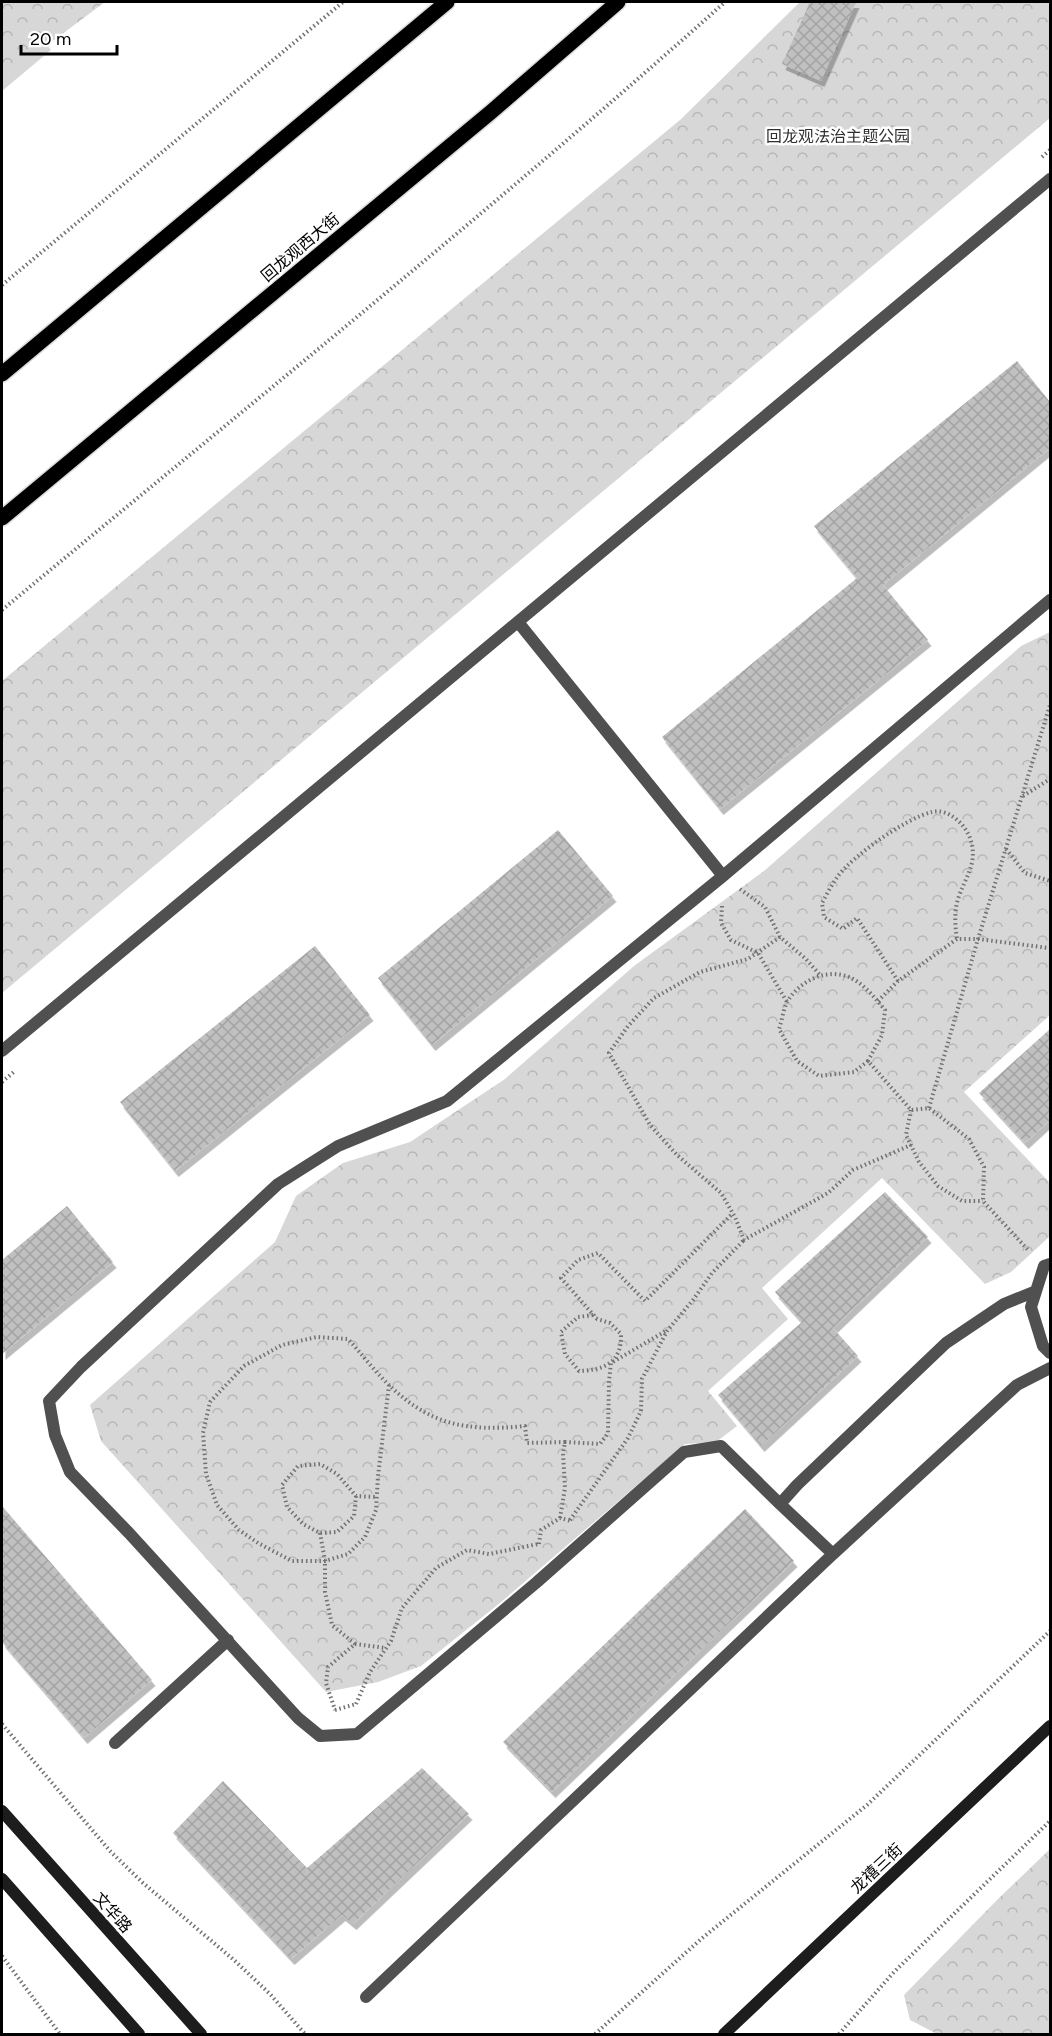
<svg xmlns="http://www.w3.org/2000/svg" width="1052" height="2036" viewBox="0 0 1052 2036" font-family="Figtree,'Noto Sans SC',sans-serif">
<style>
.grass{fill:#d7d7d7}
.park{fill:url(#park-crowns)}
.building{fill:url(#building-cross-hatch);filter:url(#shadow)}
.lines{fill:none;stroke-linecap:round;stroke-linejoin:round}
.primary-casing{stroke:#dbdbdb;stroke-width:18}
.path{stroke:#727272;stroke-width:4;stroke-dasharray:1.5 3;stroke-linecap:butt}
.street{stroke:#505050;stroke-width:12}
.secondary{stroke:#1d1d1d;stroke-width:12}
.primary{stroke:#000;stroke-width:15}
.labels{text-anchor:middle;stroke-width:5;stroke-linejoin:round;paint-order:stroke}
.park-label{font-size:16px;fill:#2e2e2e;stroke:#fff}
.street-label{font-size:16px;fill:#000;stroke:#fff}
</style>
<defs>
<pattern id="park-crowns" width="20" height="18" patternUnits="userSpaceOnUse" patternTransform="scale(1.5)"><rect width="20" height="18" fill="#d7d7d7"/><path d="M2 6a3 3 0 1 1 6 0M12 15a3 3 0 1 1 6 0" fill="none" stroke="#b7b7b7"/></pattern>
<pattern id="building-cross-hatch" width="8" height="8" patternUnits="userSpaceOnUse" patternTransform="scale(1.5)"><rect width="8" height="8" fill="#c0c0c0"/><path d="M0 0l8 8M0 8l8-8" fill="none" stroke="#a3a3a3"/></pattern>
<filter id="shadow"><feDropShadow dx="3.5" dy="6" stdDeviation="0" flood-color="#0004"/></filter>
</defs>
<rect width="100%" height="100%" fill="#fff"/>
<path class="grass" d="M2,2H11L51,50L2,91Z"/>
<path class="park" d="M2,2H105L2,79Z
M800,2H1050V118L2,993V681L680,120Z
M1050,632V1015L964,1092L1050,1183V1236L1011,1272L985,1284L882,1178L762,1288L788,1319L708,1391L737,1426L716,1442L685,1444L500,1603L421,1666L378,1682L326,1692L101,1441L90,1405L275,1242L296,1196L343,1163L410,1142L505,1079L634,966L764,871L1021,646Z
M1050,1849V2034H937L910,2020L904,1995L998,1899Z"/>
<path class="building" d="M810,2H856L821,81L782,64Z
M1017,361L1050,402V448L883,585L928,640L720,809L662,737L857,578L814,526Z
M558,830L613,896L432,1045L378,978Z
M315,946L370,1015L175,1171L120,1102Z
M1050,1029V1120L1025,1143L979,1093Z
M885,1192L928,1237L833,1328L858,1356L761,1446L718,1395L802,1322L775,1292Z
M67,1206L113,1262L2,1354V1260Z
M2,1506L152,1680L84,1738L2,1642Z
M745,1509L794,1561L552,1792L503,1742Z
M422,1768L469,1814L353,1924L342,1915L291,1959L173,1833L223,1781L307,1868Z"/>
<g class="lines">
<g class="primary-casing">
<path id="primary" d="M2,374L447,2
M2,518L491,112L618,2"/>
</g>
<path class="path" d="M1042,157L1050,150
M2,285L343,2
M2,610C244,409 490,212 725,2
M1023,796L1050,779
M1006,849L1025,873L1050,881
M740,889L765,907L780,937L806,959L820,975
M722,906L721,923L731,940L758,953L787,1002
M780,937L748,959L700,972L654,998L628,1026L609,1053L650,1125L677,1155L721,1193L735,1217L744,1240L828,1193L853,1170L911,1145
M898,981L857,918L843,929L824,917L822,903C827,894 832,884 838,876C854,855 906,818 932,812C948,808 965,824 970,838C979,863 965,877 958,899C954,912 955,926 957,939
M878,1001L898,981L957,939H978L1049,948
M868,1061L854,1072L819,1076L797,1061L779,1029C782,1021 783,1010 787,1002C799,982 823,969 846,976C862,981 875,998 885,1010L882,1035L868,1061L911,1110L929,1108L969,1139L984,1167L983,1201L1029,1251
M2,1082L15,1071
M929,1108L978,939L1050,705
M911,1110L906,1135L919,1162L938,1186L962,1201H983
M593,1315L578,1317L561,1332L565,1354L579,1371C604,1370 622,1363 621,1334L610,1323L597,1319L561,1278L578,1260L598,1253L645,1301L733,1213
M389,1385L378,1476L376,1510L365,1537L348,1554L325,1561H292L258,1543L239,1530L217,1505L206,1474L203,1433L210,1402L244,1366L282,1345L317,1337L348,1339C361,1353 372,1368 385,1381C428,1425 466,1432 525,1426L527,1443L565,1442
M356,1496L354,1516L337,1532L320,1533L303,1524L287,1507L282,1485L298,1466L320,1464L337,1474L356,1496L377,1497
M560,1518L565,1488L563,1453L565,1442L600,1444L608,1433L609,1381L611,1363L666,1331
M570,1520L628,1438L641,1411L642,1379L667,1331L693,1300L712,1273L744,1240
M320,1533L325,1561V1592L332,1625L355,1644L328,1667L326,1683L335,1710
M539,1544L541,1530L560,1518L571,1521
M355,1644L386,1648
M356,1704L370,1672L391,1641L402,1608L436,1568L467,1550L489,1554L538,1544
M335,1710L356,1704
M2,1724L110,1851L143,1883L234,1960L270,1994L305,2034
M2,1956L60,2034
M595,2034L701,1939L867,1805L1050,1631
M839,2034L894,1972L1050,1821"/>
<path class="street" d="M518,622L723,876
M2,1051L1050,179
M1050,1264L1044,1266L1031,1307L1043,1346L1050,1353
M1036,1291L1004,1304L946,1343L797,1485L780,1504L721,1446L684,1452L537,1582L357,1734L320,1736L298,1718L129,1533L70,1472L55,1435L49,1401L81,1367L278,1184L338,1146L447,1101L723,876L1050,600
M780,1504L833,1554L1017,1385L1050,1368
M115,1743L228,1640
M366,1997L833,1554"/>
<path class="secondary" d="M2,1811L201,2034
M2,1879L139,2034
M724,2034L1050,1726"/>
<use href="#primary" class="primary"/>
</g>
<g class="labels">
<g class="park-label">
<text x="838" y="142">回龙观法治主题公园</text>
</g>
<g class="street-label">
<text transform="translate(300 247) rotate(-40)" y="6">回龙观西大街</text>
<text transform="translate(876 1868) rotate(-43)" y="6">龙禧三街</text>
<text transform="translate(113 1912) rotate(48)" y="6">文华路</text>
</g>
</g>
<rect width="1052" height="2036" fill="none" stroke="#000000" stroke-width="6"/>
<path d="M21 45v9h96v-9" fill="none" stroke="#000000" stroke-width="3"/>
<text x="30" y="45" font-size="18" fill="#000000" stroke="#ffffff" stroke-width="4.5" paint-order="stroke">20 m</text>
</svg>
